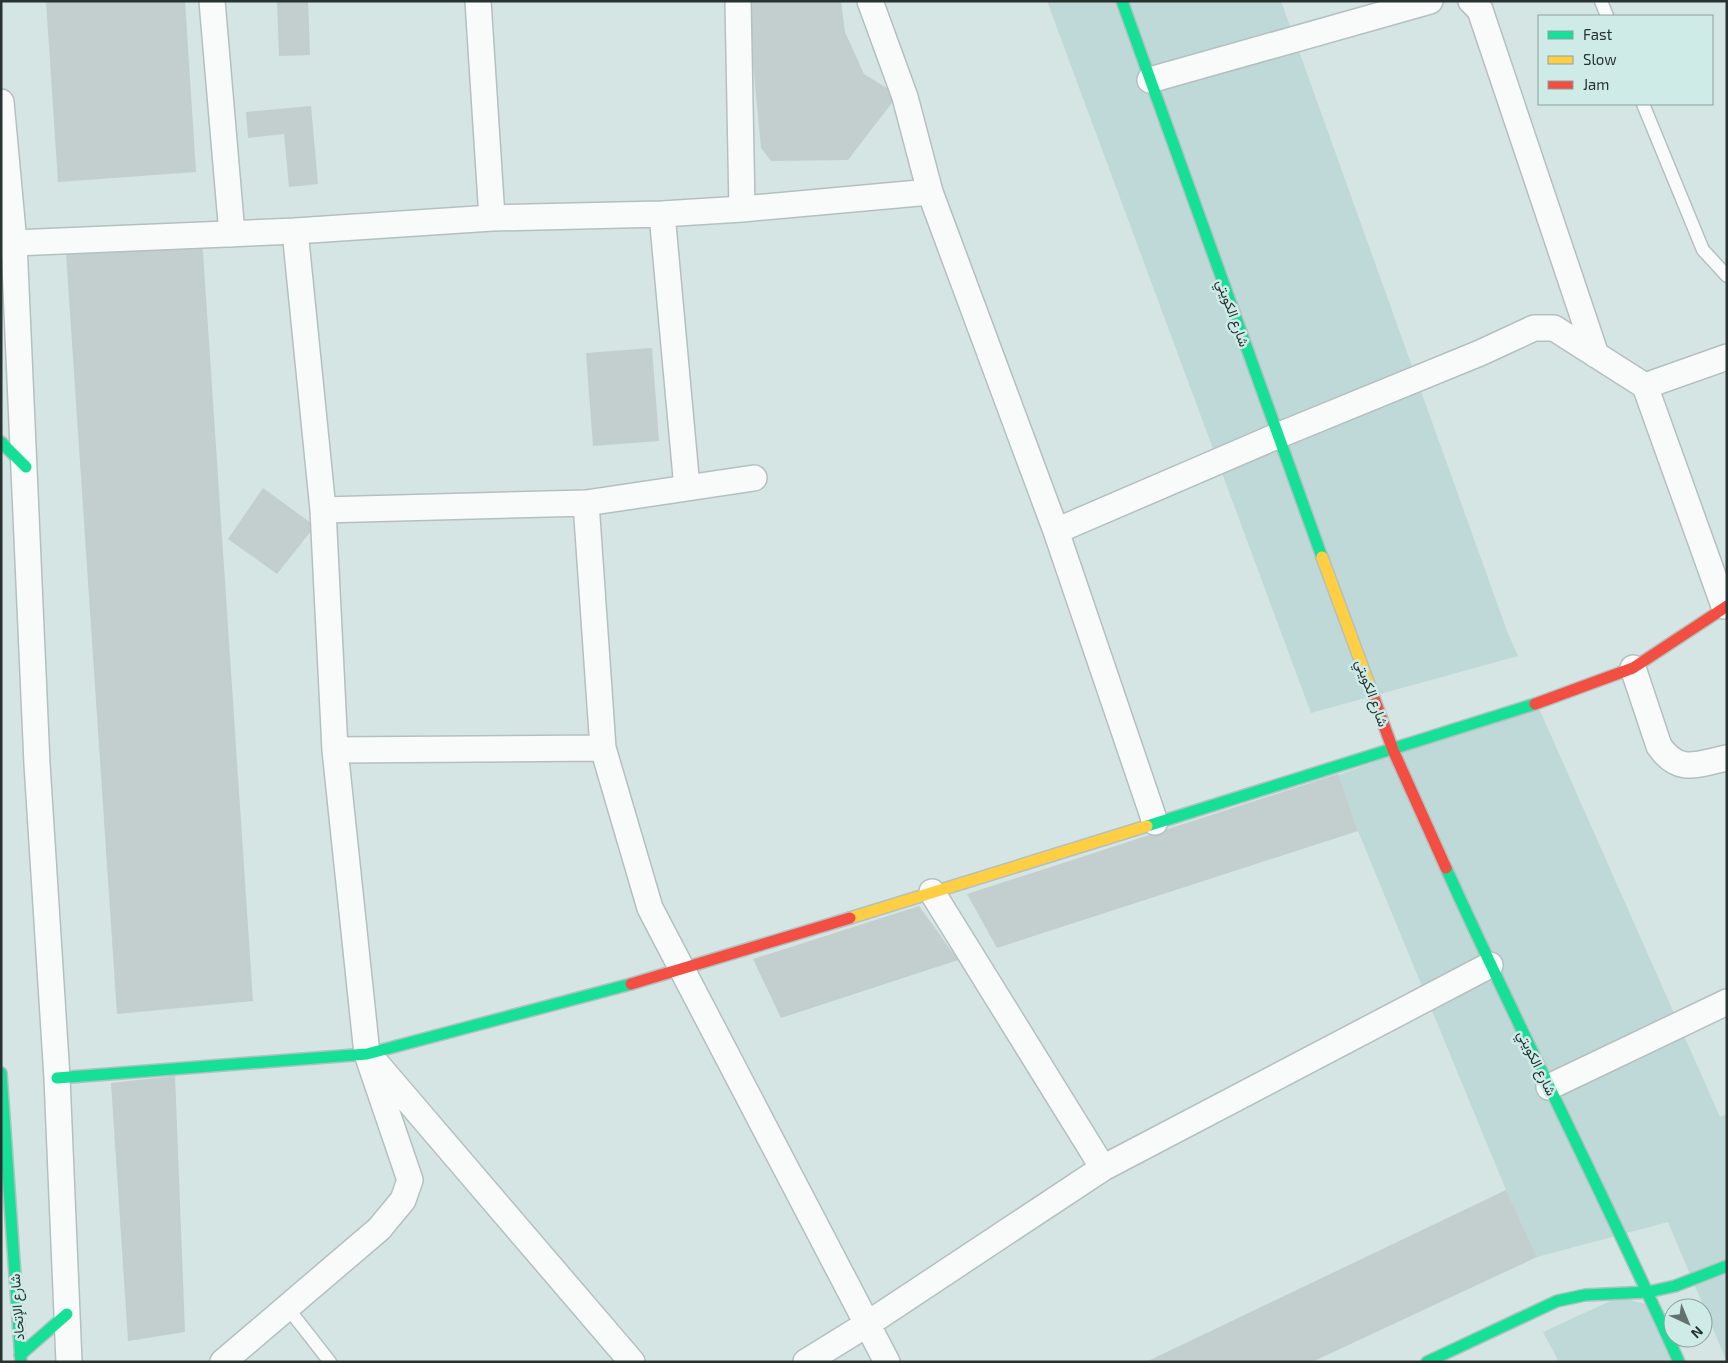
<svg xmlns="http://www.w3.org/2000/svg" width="1728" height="1363" viewBox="0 0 1728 1363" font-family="'Exo 2',Vazirmatn,sans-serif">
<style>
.built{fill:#bed9d7}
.building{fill:#c3cecf}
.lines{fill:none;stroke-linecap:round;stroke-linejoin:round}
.lane-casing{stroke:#b4c0bf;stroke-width:15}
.street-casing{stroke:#b4c0bf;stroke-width:28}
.fast-casing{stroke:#b4c0bf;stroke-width:14}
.slow-casing{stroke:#b4c0bf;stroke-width:14}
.jam-casing{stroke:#b4c0bf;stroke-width:14}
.lane{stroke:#f9fbfb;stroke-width:12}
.street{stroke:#f9fbfb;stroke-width:25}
.fast{stroke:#16e098;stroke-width:11}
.slow{stroke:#ffcf43;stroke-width:11}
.jam{stroke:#f24e42;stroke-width:11}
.labels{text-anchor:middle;stroke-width:5;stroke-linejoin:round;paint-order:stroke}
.street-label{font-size:14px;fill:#273231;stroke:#ceebe8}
</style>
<rect width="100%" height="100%" fill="#d4e5e3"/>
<path class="built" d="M1047,1H1281L1507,631L1518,656L1311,713Z
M1537,704L1720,1117L1727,1114V1362L1668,1222L1537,1257L1506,1190L1358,831L1338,775Z
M1619,1297L1657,1307L1682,1362H1559L1543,1332Z"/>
<path class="building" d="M46,1H185L196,172L58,182Z
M277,1H308L310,55L279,56Z
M747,1H841L845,32L864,74L898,95L848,160L771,161L761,148Z
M311,106L318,184L289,187L284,134L248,138L246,112Z
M202,237L253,1001L117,1014L66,253Z
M652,348L659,441L593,446L586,353Z
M263,488L315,526L277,574L228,539Z
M1338,774L1358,831L997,948L967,894Z
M919,906L958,960L781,1018L753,959Z
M175,1076L185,1332L128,1341L111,1083Z
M1506,1190L1537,1257L1312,1362H1146Z"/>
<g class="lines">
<g class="lane-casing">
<path id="lane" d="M1601,1L1607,16
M1643,104L1703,250L1727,276
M287,1307L330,1362"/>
</g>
<g class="street-casing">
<path id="street" d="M212,1L232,234
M478,1L492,218
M738,1L742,209
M870,1L905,97L930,192L1056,531L1155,822
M1471,1L1480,10L1596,355
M1150,80L1430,1
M1,102L14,243L37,764L57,1078L69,1362
M662,214L687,488
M14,243L295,231L492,218L662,214L742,209L930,192
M1645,386L1724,606
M586,503L754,478
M323,510L586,503L603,748L650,908L887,1362
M1056,531L1277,436L1480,353L1534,328H1554L1645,386L1727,357
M1633,668L1659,746C1679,775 1697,764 1727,758
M335,750L603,748
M932,892L1103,1168
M376,1063L632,1362
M1549,1087L1727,1002
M223,1362L379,1229L403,1200L410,1180L367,1054L335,750L323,510L295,231
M806,1362L869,1323L1103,1168L1490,965"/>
</g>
<g class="fast-casing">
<path id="fast" d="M1122,1L1322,557
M1,442L26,467
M1147,826L1535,704
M1446,868C1521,1034 1605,1196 1679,1362
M1,1073L21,1362
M57,1078L367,1054L631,984
M20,1355L67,1314
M1427,1362L1557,1301L1585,1295L1648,1292L1675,1286L1727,1266"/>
</g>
<g class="slow-casing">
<path id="slow" d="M1322,557L1374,698
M850,918L1147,826"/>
</g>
<g class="jam-casing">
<path id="jam" d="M1374,698L1393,750L1446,868
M1535,704L1633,668L1727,606
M631,984L850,918"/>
</g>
<use href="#lane" class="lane"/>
<use href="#street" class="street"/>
<use href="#fast" class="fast"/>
<use href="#slow" class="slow"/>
<use href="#jam" class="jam"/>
</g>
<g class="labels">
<g class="street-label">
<text transform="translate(1233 313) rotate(70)" y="5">شارع الكويتي</text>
<text transform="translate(1372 693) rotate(70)" y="5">شارع الكويتي</text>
<text transform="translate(1537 1063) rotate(64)" y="5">شارع الكويتي</text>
<text transform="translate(17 1307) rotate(-94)" y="5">شارع الإتحاد</text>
</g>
</g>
<rect width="1728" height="1363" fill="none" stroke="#273231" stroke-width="5"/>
<rect x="1538" y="15" width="175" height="90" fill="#ceebe8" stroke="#8ba19f"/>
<rect x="1548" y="31" width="25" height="8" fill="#16e098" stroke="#8ba19f"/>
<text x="1583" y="40" font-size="15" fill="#273231">Fast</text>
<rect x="1548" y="56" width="25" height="8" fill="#ffcf43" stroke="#8ba19f"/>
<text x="1583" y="65" font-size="15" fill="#273231">Slow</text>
<rect x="1548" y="81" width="25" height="8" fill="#f24e42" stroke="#8ba19f"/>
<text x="1583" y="90" font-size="15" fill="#273231">Jam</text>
<g transform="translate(1688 1323) rotate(136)"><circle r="24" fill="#ceebe8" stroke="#8ba19f"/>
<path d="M0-4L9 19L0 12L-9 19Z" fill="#64716f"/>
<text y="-8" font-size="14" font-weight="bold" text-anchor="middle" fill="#273231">N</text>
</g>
</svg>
